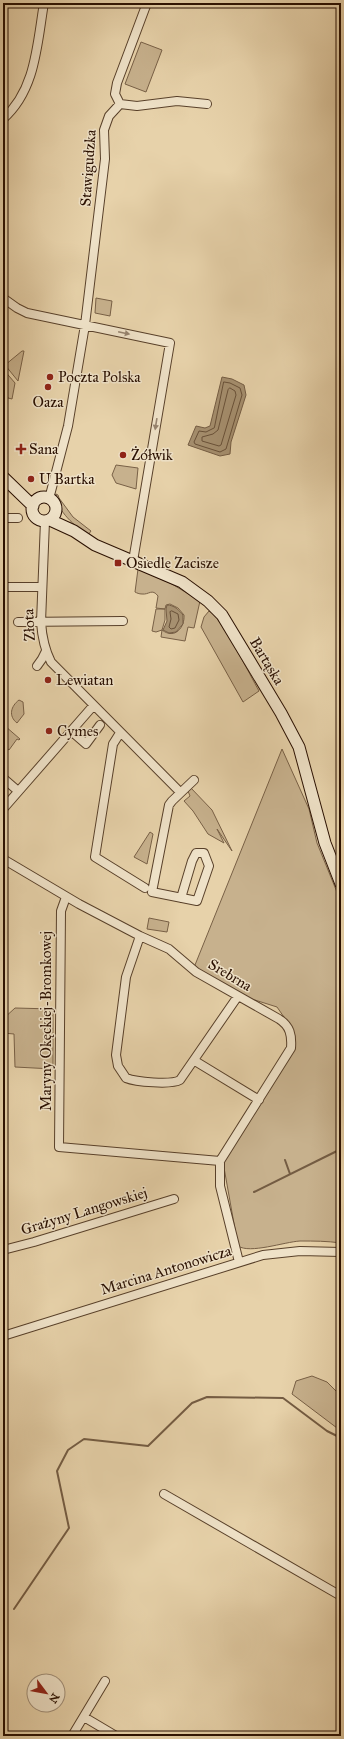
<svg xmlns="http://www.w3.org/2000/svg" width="344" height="1739" viewBox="0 0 344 1739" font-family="'IM FELL Great Primer',serif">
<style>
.green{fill:#c7b18d;stroke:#786046}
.water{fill:#a69070;stroke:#745c43}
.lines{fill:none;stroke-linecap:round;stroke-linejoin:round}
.shore{stroke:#685038;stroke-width:1}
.stream{stroke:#745c43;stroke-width:2}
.street-casing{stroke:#58402a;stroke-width:10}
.secondary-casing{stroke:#290f00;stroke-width:13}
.street{stroke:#efe2c8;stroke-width:8}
.secondary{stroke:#efe2c8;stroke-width:11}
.oneway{fill:#96836e}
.poi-dot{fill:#8f2418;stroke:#efe2c8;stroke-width:1.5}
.labels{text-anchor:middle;stroke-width:3;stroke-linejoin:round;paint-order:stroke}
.street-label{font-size:15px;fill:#290f00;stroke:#efe2c8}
.poi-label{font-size:15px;fill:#290f00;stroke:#efe2c8;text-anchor:start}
</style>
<rect width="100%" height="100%" fill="#e7d2aa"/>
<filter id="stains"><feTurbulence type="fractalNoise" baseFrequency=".005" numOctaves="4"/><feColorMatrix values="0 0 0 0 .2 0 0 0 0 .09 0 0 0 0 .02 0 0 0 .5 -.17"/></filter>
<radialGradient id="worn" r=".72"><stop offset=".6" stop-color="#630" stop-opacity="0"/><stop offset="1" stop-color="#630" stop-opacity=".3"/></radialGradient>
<path class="green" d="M141,42L162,50L146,92L125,84Z
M96,298L112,301L110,316L95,313Z
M22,351H24L18,381L5,365Z
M3,369L15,383L12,399L8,398L7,395L3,391Z
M116,465L138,468L136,489L116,483L112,475Z
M56,494L58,495L59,498L73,517L91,531L88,535C75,526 57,512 56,494Z
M138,569L172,584L200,601L194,628L188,627L185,641L161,637L162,630C175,640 185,627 184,615L178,608L170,604L166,605L165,609L156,608L158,596C152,588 149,595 142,594C139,594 137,593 135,592Z
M156,609H165V620L162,630L156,632L152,631Z
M209,611C220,615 251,677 259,691L243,702L201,627L204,617Z
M19,700L23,702L24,714L17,723C8,716 11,706 19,700Z
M5,726L20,739L19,740L17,739L9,750L3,745L4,732L3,728Z
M282,749L309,809L317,843L341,902V1243C327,1241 314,1241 300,1241C284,1242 250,1254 238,1246L223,1162L291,1048L286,1020L277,1007L239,995L196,968L195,965Z
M190,787L212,810L232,851L217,829L224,843L208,834L193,811L184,801L190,796L188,791Z
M150,832L153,834L147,864L134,857Z
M149,918L169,922L167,932L147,929Z
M15,1008L53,1009V1069L15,1067L14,1034L3,1033V1019Z
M312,1376L327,1382L341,1396V1431L292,1394L296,1381Z"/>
<path class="water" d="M222,377L232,379L244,385L246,395L231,442L230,454L220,456L188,445L196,426L205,428L210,426Z
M167,605C174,605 179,610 183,615V624L176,632L169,633L163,630L167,621L166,609Z"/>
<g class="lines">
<path class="shore" d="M224,382L230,383L240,388L242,395L226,449L220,452L195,444L194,442L199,431L206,432L214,428Z
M230,388L235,391L236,395L221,445L219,446L202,441V437L213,434L218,430L228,390Z
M172,611L178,614L179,620L175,628L171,629L169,627L171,619L170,612Z"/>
<path class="stream" d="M285,1160L290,1174
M254,1192L341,1149
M14,1609L69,1528L57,1471L68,1450L84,1439L148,1446L192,1403L207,1397L283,1398L327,1431L341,1438"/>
<g class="street-casing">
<path id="street" d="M120,104L115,94L117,83L147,3
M3,119C36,90 37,44 44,3
M3,298L17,308L27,313L170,343L133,561
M49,499L68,426L85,325L105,159L104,130L109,116L120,104L137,106L177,101L207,104
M3,518H18
M45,521L41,622C42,637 44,648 51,662L180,792
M3,587H42
M18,622L123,621
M37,666L42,659L46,651
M71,731L86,744L100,725
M120,733L113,744L95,857L145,888
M3,778L18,791
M3,809L93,706
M3,859L79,904L140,936L169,949L196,972L279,1019C290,1026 292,1035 291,1048L220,1161V1186L239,1262
M66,897L61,911L59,1147L220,1161
M181,898L192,861L196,853H204L209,866L197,901L152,892L169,805L172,801L194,780
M140,936L126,977L116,1055L118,1066L126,1078C136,1082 171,1085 180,1080L238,996
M195,1061L259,1100
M3,1250L34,1242L174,1199
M3,1336L263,1255L300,1251L341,1252
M164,1494L341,1596
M84,1717L116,1736
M72,1736L105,1681"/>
</g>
<g class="secondary-casing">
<path id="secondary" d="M3,477L33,506
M32 509a12 12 0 1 1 24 0a12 12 0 1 1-24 0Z
M50,520L74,531L95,545L182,582L208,601L222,615L281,713L299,747L325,843L341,884"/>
</g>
<use href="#street" class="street"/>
<use href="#secondary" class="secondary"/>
</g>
<defs><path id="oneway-solid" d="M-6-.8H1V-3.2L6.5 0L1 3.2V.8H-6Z"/></defs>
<g class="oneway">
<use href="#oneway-solid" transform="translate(124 333) rotate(12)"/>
<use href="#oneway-solid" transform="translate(156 424) rotate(99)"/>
</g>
<g class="poi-dot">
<circle cx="50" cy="377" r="4"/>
<circle cx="48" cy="387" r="4"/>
<path d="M19 443h4v4h4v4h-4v4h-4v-4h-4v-4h4z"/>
<circle cx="123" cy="455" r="4"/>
<circle cx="31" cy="479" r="4"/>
<rect x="114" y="559" width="8" height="8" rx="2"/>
<circle cx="48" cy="680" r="4"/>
<circle cx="49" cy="731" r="4"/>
</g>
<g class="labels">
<g class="street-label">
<text transform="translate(88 168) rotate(-86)" y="5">Stawigudzka</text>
<text transform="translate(29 625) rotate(-93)" y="5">Złota</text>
<text transform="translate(267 661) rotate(59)" y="5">Bartąska</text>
<text transform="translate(230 975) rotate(31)" y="5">Srebrna</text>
<text transform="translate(46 1021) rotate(-90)" y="5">Maryny Okęckiej-Bromkowej</text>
<text transform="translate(84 1211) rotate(-17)" y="5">Grażyny Langowskiej</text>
<text transform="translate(166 1270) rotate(-17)" y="5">Marcina Antonowicza</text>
</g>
<g class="poi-label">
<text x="58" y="382">Poczta Polska</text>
<text x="48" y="407" text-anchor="middle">Oaza</text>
<text x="29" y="454">Sana</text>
<text x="131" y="460">Żółwik</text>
<text x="39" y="484">U Bartka</text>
<text x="126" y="568">Osiedle Zacisze</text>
<text x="56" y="685">Lewiatan</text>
<text x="57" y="736">Cymes</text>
</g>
</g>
<rect width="344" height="1739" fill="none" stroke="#e7d2aa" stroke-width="16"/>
<rect x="4" y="4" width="336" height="1731" fill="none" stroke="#290f00" stroke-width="2"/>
<rect x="8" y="8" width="328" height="1723" fill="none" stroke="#290f00"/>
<g transform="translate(46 1693) rotate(122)"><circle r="19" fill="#efe2c8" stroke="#a08e78"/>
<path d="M0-3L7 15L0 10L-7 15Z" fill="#8f2418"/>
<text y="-6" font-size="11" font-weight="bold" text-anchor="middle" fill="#290f00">N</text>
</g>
<rect width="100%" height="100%" filter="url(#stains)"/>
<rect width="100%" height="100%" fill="url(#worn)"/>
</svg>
